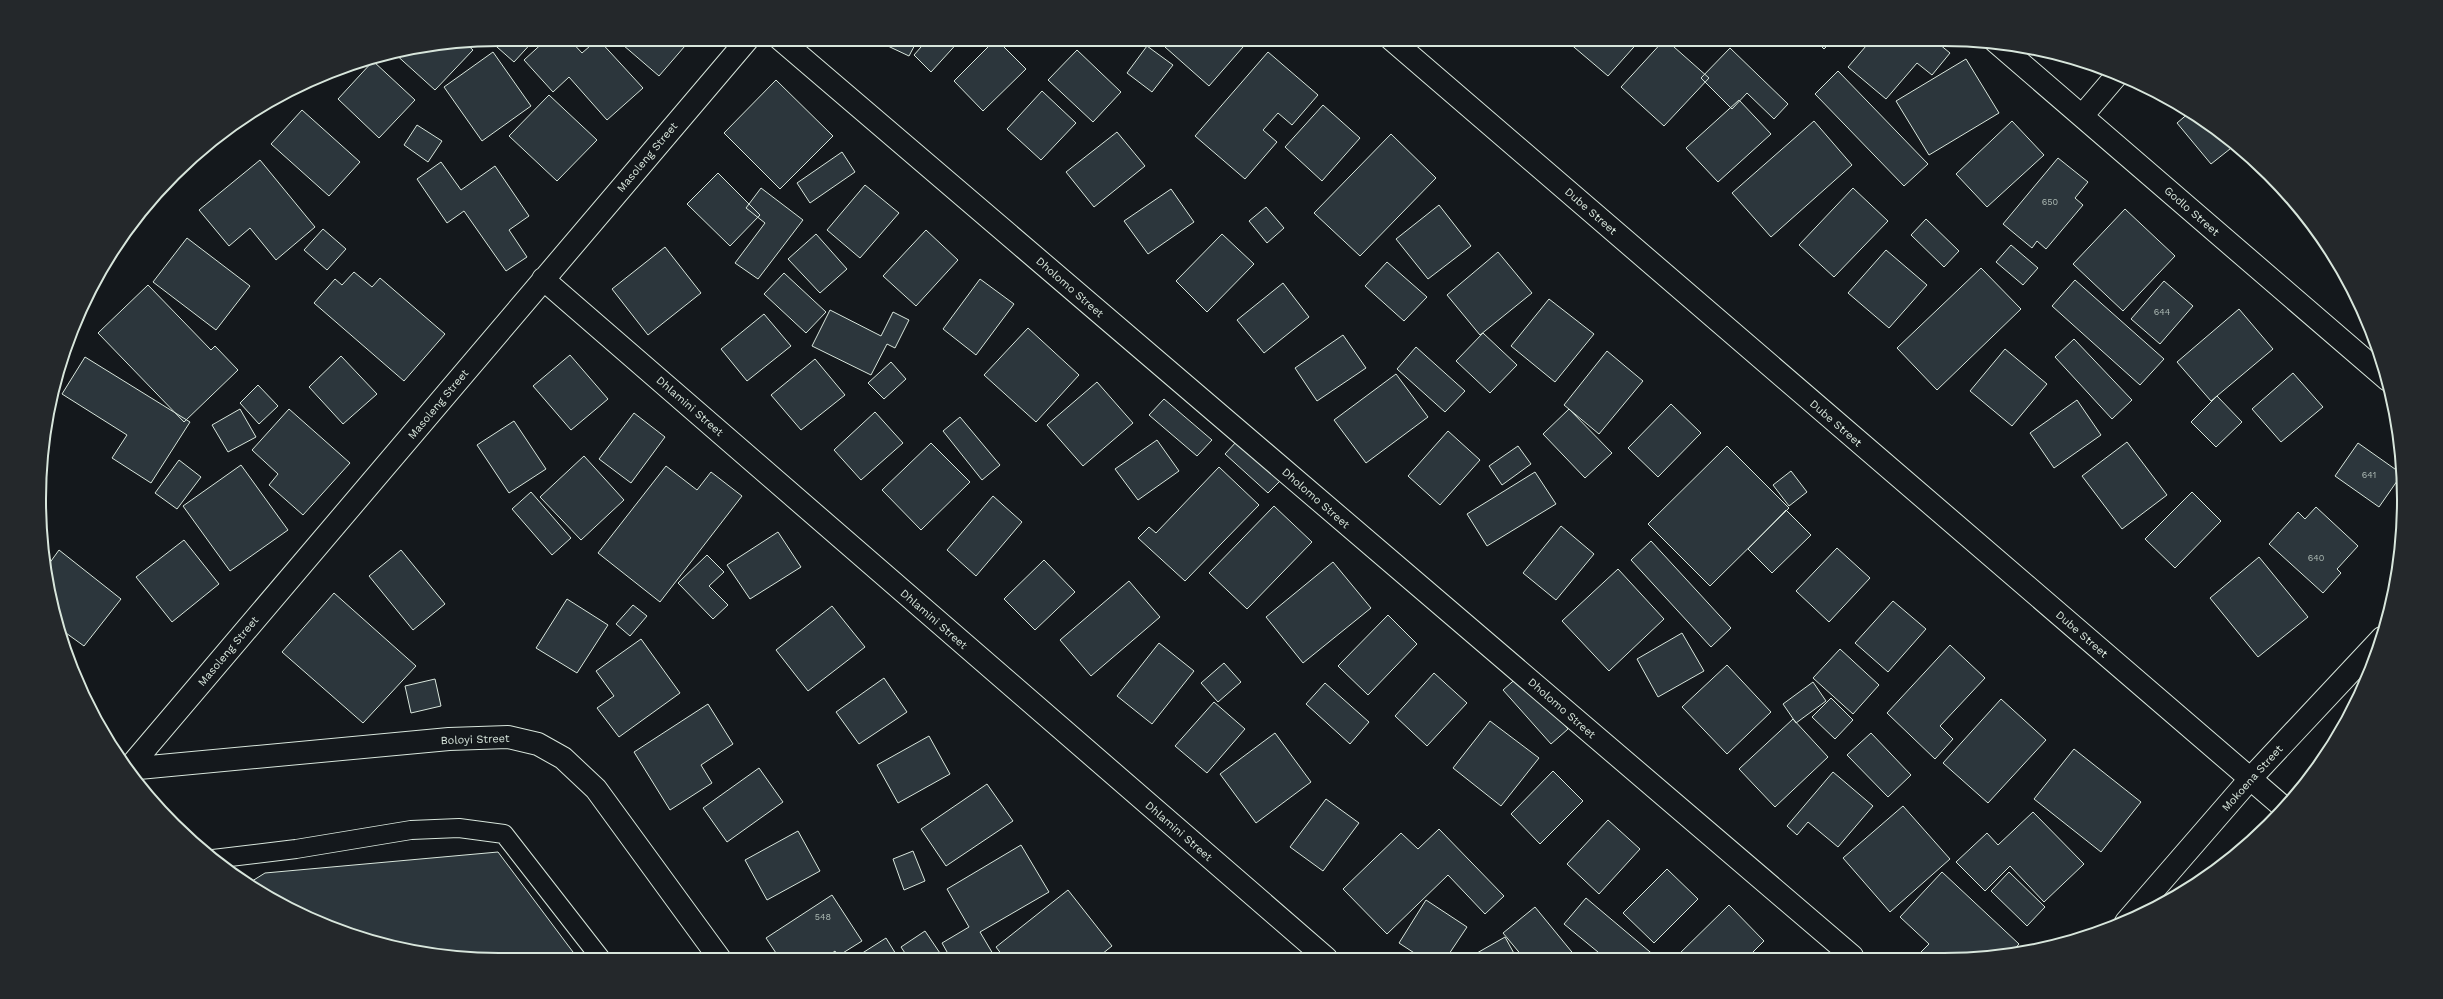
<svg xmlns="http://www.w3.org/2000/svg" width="2443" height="999" viewBox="0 0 2443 999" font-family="'Work Sans',sans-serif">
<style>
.building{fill:#2c363c;stroke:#d8e6dc}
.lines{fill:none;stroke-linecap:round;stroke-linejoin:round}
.lane-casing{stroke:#d8e6dc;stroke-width:20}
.street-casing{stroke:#d8e6dc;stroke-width:24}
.secondary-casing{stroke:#d8e6dc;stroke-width:24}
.lane{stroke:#14181c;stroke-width:18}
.street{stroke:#14181c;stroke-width:22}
.secondary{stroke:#14181c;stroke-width:22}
.labels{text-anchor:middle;stroke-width:3;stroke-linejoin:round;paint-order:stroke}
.number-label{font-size:9px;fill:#adbab4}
.street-label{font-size:11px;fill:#d8e6dc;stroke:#14181c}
.rim{fill:none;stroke:#d8e6dc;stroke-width:2}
</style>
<rect width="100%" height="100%" fill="#14181c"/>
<path class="building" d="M535,39L514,62L489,40L500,39Z
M547,39H569L582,53L598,39L643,88L607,120L569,77L553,92L524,60Z
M616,39H691L659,76Z
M873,39H918L909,56Z
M928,39H961L931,72L914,55Z
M996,39L1026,69L983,111L954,81Z
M1173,39H1250L1209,86L1165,47Z
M1571,39H1641L1608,76L1568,42Z
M1665,39L1709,78L1664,126L1621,87Z
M1748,39H1760L1754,45Z
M1814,39H1834L1824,49Z
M1872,39H1933L1950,53L1932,75L1917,63L1886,99L1848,67Z
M464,42L473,50L435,90L393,52L410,48Z
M1147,46L1173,65L1152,92L1127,73Z
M1730,48L1788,104L1774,119L1747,93L1732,109L1701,78Z
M1077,50L1121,92L1093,122L1048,80Z
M493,52L531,106L482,141L444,87Z
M1268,52L1318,95L1292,125L1278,113L1263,130L1277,142L1245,179L1195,136Z
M1966,59L1999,113L1929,155L1896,101Z
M373,61L415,100L379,138L338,99Z
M1838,71L1928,164L1904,186L1815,94Z
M776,80L833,136L780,189L724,133Z
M1042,91L1076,123L1041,160L1007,129Z
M549,95L597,140L557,181L509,136Z
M1739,100L1771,134L1718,182L1686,148Z
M1323,105L1360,138L1322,181L1285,147Z
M302,110L360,162L329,196L271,144Z
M2190,112L2235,145L2211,164L2177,123Z
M1814,121L1852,165L1771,237L1732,193Z
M2012,121L2044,155L1987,207L1956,174Z
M417,125L442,141L428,162L404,145Z
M1117,132L1145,166L1094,207L1066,172Z
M1391,134L1436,178L1360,256L1314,213Z
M842,152L855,172L810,203L797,183Z
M2058,158L2088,182L2075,198L2083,205L2046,249L2037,241L2032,248L2003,224Z
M260,160L315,227L276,260L250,228L229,246L199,210Z
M441,162L461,190L495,166L529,216L509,230L527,257L506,271L464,211L447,223L417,179Z
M718,173L760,215L730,246L687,204Z
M865,185L899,213L860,258L827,230Z
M761,188L803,220L758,279L735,263L765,223L746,208Z
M1853,188L1888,221L1834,277L1799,245Z
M1171,189L1194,222L1148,254L1124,221Z
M1439,205L1471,246L1428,279L1396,239Z
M1266,207L1284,228L1267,243L1249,221Z
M2125,209L2175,256L2123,311L2073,264Z
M1926,219L1959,251L1944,267L1911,235Z
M323,229L346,249L327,270L304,250Z
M926,230L958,260L916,306L883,276Z
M816,234L847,269L820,293L788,259Z
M1222,234L1254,264L1207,312L1176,281Z
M187,238L250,286L216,330L153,282Z
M2011,245L2038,268L2023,285L1996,262Z
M665,247L701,293L648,335L612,289Z
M1886,250L1927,285L1889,328L1848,293Z
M1498,252L1532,293L1480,335L1447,295Z
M1387,262L1427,297L1404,321L1365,286Z
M1981,268L2021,309L1937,390L1897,348Z
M354,272L372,287L380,278L445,334L404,381L314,303L335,279L342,285Z
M784,273L826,312L806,333L764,294Z
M980,279L1014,304L976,355L943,329Z
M2075,280L2164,359L2140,385L2052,306Z
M2164,281L2193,306L2160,344L2131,319Z
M1283,283L1309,317L1264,353L1237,320Z
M148,285L211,350L215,346L238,370L184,422L98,333Z
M1549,299L1594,334L1555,382L1511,346Z
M2239,309L2273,349L2211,401L2177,362Z
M830,310L881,336L893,312L909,320L895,348L887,344L871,375L812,346Z
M764,314L791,346L747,381L721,349Z
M1028,328L1079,375L1036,422L984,375Z
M1483,333L1517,365L1490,393L1456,361Z
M1343,335L1366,368L1317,401L1295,368Z
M2074,339L2132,400L2112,419L2055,357Z
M1416,347L1465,391L1445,412L1397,369Z
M2005,349L2047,384L2012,426L1970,391Z
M1607,351L1643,381L1599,434L1564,405Z
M570,355L608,399L571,430L533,386Z
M341,356L377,394L343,424L309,387Z
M85,357L190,422L151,483L112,458L127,435L62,394Z
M815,359L845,395L801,430L771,395Z
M891,362L906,379L884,399L868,383Z
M2293,373L2323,407L2281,442L2252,409Z
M1396,374L1428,417L1366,463L1334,420Z
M1097,382L1133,423L1083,466L1047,425Z
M258,385L278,406L259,424L240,403Z
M2217,396L2242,422L2216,447L2191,422Z
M1164,399L1212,440L1197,456L1149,415Z
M2077,400L2101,435L2054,468L2030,433Z
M1671,404L1701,433L1658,477L1628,448Z
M240,409L256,437L228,452L212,425Z
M289,409L350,463L303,515L269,485L278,474L252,450Z
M1569,409L1612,453L1585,478L1543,434Z
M875,412L903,443L861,480L834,450Z
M634,413L665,437L631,483L599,459Z
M960,417L1000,465L982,480L943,431Z
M514,421L546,469L509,493L477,445Z
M1448,431L1480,460L1440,505L1408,476Z
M1157,440L1179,471L1138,500L1115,469Z
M1237,441L1280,481L1268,493L1225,454Z
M2127,442L2167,495L2122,529L2082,476Z
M931,443L970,482L921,530L882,490Z
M2358,443L2402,474L2379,507L2335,476Z
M1518,446L1531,464L1502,485L1489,466Z
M1727,446L1789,508L1710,586L1648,524Z
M584,456L624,500L581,540L540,497Z
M179,460L201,477L177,509L155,493Z
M241,465L288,530L230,571L183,506Z
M666,466L697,490L711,472L742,496L660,602L598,553Z
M1219,467L1259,505L1185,581L1138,538L1149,527L1156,533Z
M1791,471L1807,492L1789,506L1773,485Z
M1535,472L1556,504L1487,546L1467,514Z
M531,492L571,538L552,555L512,509Z
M2192,492L2221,521L2175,568L2145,539Z
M993,496L1022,522L976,576L947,550Z
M1274,506L1312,542L1247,609L1209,573Z
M2316,507L2358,546L2337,569L2341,573L2323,593L2269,544L2298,512L2305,519Z
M1786,510L1811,535L1772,573L1748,549Z
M1561,526L1594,554L1556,600L1523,573Z
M778,532L801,567L750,599L727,565Z
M184,540L219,584L172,622L136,577Z
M1651,541L1731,628L1711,647L1631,560Z
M1837,548L1870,578L1829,622L1796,591Z
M59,550L121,599L84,646L59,628L48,590L46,568Z
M401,550L445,604L413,630L369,576Z
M707,555L724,572L709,586L728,605L713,619L678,583Z
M2259,557L2308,617L2258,657L2210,598Z
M1044,560L1075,592L1035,630L1004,599Z
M1333,562L1371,608L1303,663L1266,617Z
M1618,569L1664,619L1609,671L1562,621Z
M1129,581L1160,617L1091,676L1060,640Z
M334,593L416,666L363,723L282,652Z
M567,599L608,625L577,673L536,648Z
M1893,601L1926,629L1888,672L1855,643Z
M633,605L647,616L630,636L616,624Z
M832,606L865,647L808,691L776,650Z
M1388,615L1417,644L1368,695L1338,666Z
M1682,633L1704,671L1658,697L1637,659Z
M641,639L680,693L619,737L597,708L614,696L596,671Z
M64,642H65L86,697L74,676Z
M1159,643L1194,671L1152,724L1117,696Z
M1950,645L1985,678L1940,726L1953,739L1935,759L1887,713Z
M1840,649L1879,685L1853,714L1813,678Z
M1224,663L1241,682L1218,702L1201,683Z
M1727,665L1771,712L1727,754L1682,707Z
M1434,673L1467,703L1427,746L1395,716Z
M1520,675L1568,729L1551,744L1503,690Z
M884,678L907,712L859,744L836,712Z
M435,679L441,706L411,713L405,686Z
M1813,682L1826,701L1796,723L1783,704Z
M1325,683L1369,722L1350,744L1306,704Z
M1831,698L1853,720L1835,739L1812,717Z
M2001,699L2046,740L1988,803L1943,763Z
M1214,702L1245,729L1207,773L1175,746Z
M708,704L733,744L701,765L712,783L670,810L634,752Z
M1793,719L1828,757L1775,807L1739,769Z
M1490,721L1539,758L1501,806L1453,768Z
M1275,733L1311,782L1256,823L1220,774Z
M1871,733L1911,775L1888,797L1847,755Z
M929,736L950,774L898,803L877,765Z
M2074,749L2141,802L2101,852L2034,799Z
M759,768L783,802L727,842L703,808Z
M1553,771L1583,801L1540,844L1511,814Z
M1833,772L1873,806L1838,847L1808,822L1797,835L1787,826Z
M987,784L1013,821L946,866L921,829Z
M1326,799L1359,823L1323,871L1290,847Z
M1903,806L1950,859L1890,912L1843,858Z
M2033,812L2084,864L2044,902L2010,866L1985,891L1956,862L1987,833L1998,845Z
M1608,820L1640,849L1599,894L1567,864Z
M1439,829L1504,896L1485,914L1448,875L1387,934L1343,889L1401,833L1418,849Z
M798,831L820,871L767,900L745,860Z
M1021,845L1049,892L980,932L996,959H951L942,943L969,927L947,889Z
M913,851L925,881L904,890L893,859Z
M498,852L579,960H500L439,956L352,936L296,912L249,883L265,873Z
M1667,869L1698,899L1654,943L1623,913Z
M1942,872L2019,944L2009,955L1923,956L1920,953L1929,944L1900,917Z
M2009,872L2045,907L2027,926L1991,891Z
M1068,890L1112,946L1097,958L1005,959L996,947Z
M832,895L862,941L838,956L835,951L824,959H780L766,938Z
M1586,898L1656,957H1604L1564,924Z
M1426,900L1467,927L1447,957L1422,958L1399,943Z
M1729,905L1764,941L1748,957H1676Z
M1535,907L1576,957H1523L1503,933Z
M925,931L944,959H909L901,947Z
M1505,937L1516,957H1470Z
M886,938L899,959H853Z"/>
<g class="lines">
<g class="lane-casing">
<path id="lane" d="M213,859L296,849L411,830L459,828L504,834L602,960"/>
</g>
<g class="street-casing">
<path id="street" d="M780,39L1852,956
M1996,42L2388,380
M2082,116L2117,75
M543,279L1326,958
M128,769L748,39
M128,769L449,739L508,737L538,744L563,758L596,789L720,959
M2126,922L2250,779L2382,638"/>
</g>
<g class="secondary-casing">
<path id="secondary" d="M1391,39L2282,806"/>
</g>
<use href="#lane" class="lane"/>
<use href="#street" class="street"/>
<use href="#secondary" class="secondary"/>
</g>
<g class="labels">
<g class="number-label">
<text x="2050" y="205">650</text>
<text x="2162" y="315">644</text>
<text x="2369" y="478">641</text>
<text x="2316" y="561">640</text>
<text x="823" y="920">548</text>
</g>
<g class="street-label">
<text transform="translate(647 157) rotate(-50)" y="4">Masoleng Street</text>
<text transform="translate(1591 211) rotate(41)" y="4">Dube Street</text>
<text transform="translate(2192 211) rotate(41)" y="4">Godlo Street</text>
<text transform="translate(1070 287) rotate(41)" y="4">Dholomo Street</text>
<text transform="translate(438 404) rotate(-50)" y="4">Masoleng Street</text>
<text transform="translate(690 406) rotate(41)" y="4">Dhlamini Street</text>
<text transform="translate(1836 423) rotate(41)" y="4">Dube Street</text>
<text transform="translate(1316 498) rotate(41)" y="4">Dholomo Street</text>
<text transform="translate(934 619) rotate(41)" y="4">Dhlamini Street</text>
<text transform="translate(2082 634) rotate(41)" y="4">Dube Street</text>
<text transform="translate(228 651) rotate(-50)" y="4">Masoleng Street</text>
<text transform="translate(1562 708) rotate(41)" y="4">Dholomo Street</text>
<text transform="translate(475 739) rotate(-2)" y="4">Boloyi Street</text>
<text transform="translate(2252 778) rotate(-48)" y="4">Mokoena Street</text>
<text transform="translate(1179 831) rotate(41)" y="4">Dhlamini Street</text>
</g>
</g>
<path d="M0 0H2443V999H0ZM499 46H1944A453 453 0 0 1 2397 499V500A453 453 0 0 1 1944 953H499A453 453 0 0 1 46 500V499A453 453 0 0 1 499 46Z" fill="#24282b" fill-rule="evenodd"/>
<path class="rim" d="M499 46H1944A453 453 0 0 1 2397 499V500A453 453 0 0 1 1944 953H499A453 453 0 0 1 46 500V499A453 453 0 0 1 499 46Z"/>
</svg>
